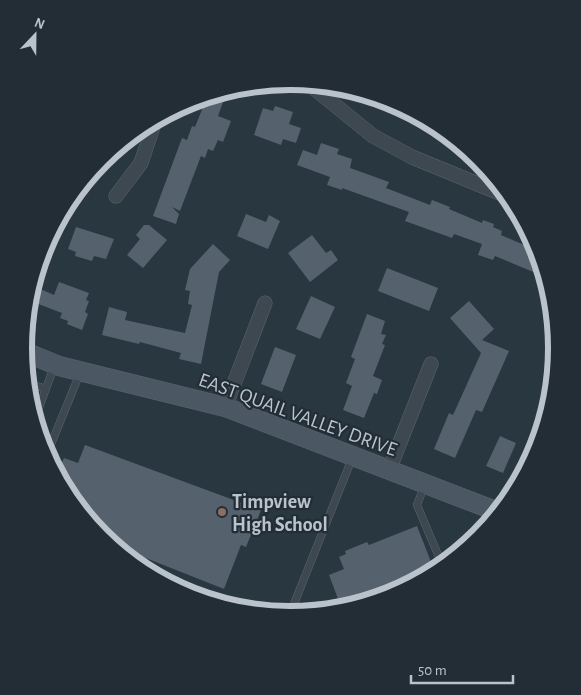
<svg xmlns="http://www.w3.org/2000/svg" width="581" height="695" viewBox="0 0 581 695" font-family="'Alegreya Sans',sans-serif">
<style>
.building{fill:#55626e}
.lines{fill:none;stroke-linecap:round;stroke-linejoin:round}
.lane-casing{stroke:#5b666e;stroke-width:8}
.street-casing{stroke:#5b666e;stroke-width:15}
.secondary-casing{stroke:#5b666e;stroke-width:20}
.lane{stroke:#3d4851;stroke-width:7}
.street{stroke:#3d4851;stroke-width:14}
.secondary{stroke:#4b5863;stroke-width:19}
.education-dot{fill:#8d6e63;stroke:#222d36;stroke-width:2}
.labels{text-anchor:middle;stroke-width:4.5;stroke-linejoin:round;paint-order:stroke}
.street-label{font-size:20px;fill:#bac3cb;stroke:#222d36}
.poi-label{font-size:20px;font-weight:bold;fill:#bac3cb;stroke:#222d36;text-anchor:start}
.rim{fill:none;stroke:#bac3cb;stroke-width:6}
</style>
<rect width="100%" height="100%" fill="#293741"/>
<path class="building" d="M226,94L218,116L231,121L223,142L218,140L213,151L208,149L205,158L201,156L180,211L172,207L179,214L176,224L153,216L182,138L187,140L192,126L195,127L207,97Z
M275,106L293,112L289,124L301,128L296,143L283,139L281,145L254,135L263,108L273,111Z
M321,143L339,149L337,154L352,159L350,168L389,182L386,188L430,205L432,200L450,207L449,209L482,223L483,220L494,224L493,227L502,231L501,235L538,251L543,276L495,256L493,260L478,255L482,244L454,234L452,238L405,221L409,212L342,188V190L327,185L330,177L297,165L303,150L317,155Z
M246,214L266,222L269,215L280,221L268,249L237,236Z
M144,225H149L167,240L143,268L127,255L140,239L136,235Z
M76,227L114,239L106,259L94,256L92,261L75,256L76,252L68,249Z
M312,235L326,253L331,250L338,260L310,282L288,253Z
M213,244L230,260L219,272L201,364L179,359L181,353L140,342L139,344L102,335L109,307L127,312L125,320L185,333L192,305L188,304L190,291L185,290L190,269Z
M387,268L438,288L429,311L378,291Z
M59,282L89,293L86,300L89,301L85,312L88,314L82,330L67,324L68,321L60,318L62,313L33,302L36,287L54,295Z
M311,296L335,307L320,339L296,329Z
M469,301L494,329L482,340L509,351L482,412L476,410L455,458L434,449L449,413L453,415L481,353L450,318Z
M367,314L385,321L381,334L386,335L382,344L385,345L373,376L382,380L377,394L374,393L364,418L343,410L352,386L346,383L355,359L351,357Z
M275,347L296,355L282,392L261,384Z
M500,436L516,443L503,473L486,466Z
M85,445L261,510L246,547L241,545L224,589L118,547L102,536L58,471L64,458L78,463Z
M417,526L433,567L392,594L340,604L329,575L344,569L339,557L346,554L345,551L367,542L369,545Z"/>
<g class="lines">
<g class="lane-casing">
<path id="lane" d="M31,384L46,389
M37,413L55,364
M47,454L80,373
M425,484L417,505L441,562
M173,584L208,598
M290,614L353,456"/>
</g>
<g class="street-casing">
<path id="street" d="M309,84L373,136L412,157L502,194
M116,196L141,163L154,124
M225,407L265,303
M389,470L431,364"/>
</g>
<g class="secondary-casing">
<path id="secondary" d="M25,352L59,366L225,407L496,511"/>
</g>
<use href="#lane" class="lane"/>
<use href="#street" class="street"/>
<use href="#secondary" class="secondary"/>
</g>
<circle class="education-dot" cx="222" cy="512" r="5"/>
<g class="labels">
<g class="street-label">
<text transform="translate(298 414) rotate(20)" y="7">EAST QUAIL VALLEY DRIVE</text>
</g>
<g class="poi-label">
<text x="232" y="508">Timpview<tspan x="232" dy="23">High School</tspan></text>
</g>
</g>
<path d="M0 0H581V695H0ZM32 348a258 258 0 1 1 516 0a258 258 0 1 1-516 0Z" fill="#222d36" fill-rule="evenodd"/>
<path class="rim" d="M32 348a258 258 0 1 1 516 0a258 258 0 1 1-516 0Z"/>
<g transform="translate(35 35) rotate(22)" stroke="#222d36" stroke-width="4" paint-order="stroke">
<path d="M0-4L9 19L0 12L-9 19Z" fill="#bac3cb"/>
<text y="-8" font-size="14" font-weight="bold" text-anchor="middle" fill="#bac3cb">N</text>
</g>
<path d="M411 675v8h102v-8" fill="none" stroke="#bac3cb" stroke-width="2.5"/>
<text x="418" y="675" font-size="15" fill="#bac3cb" stroke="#222d36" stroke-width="4" paint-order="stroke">50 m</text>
</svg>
